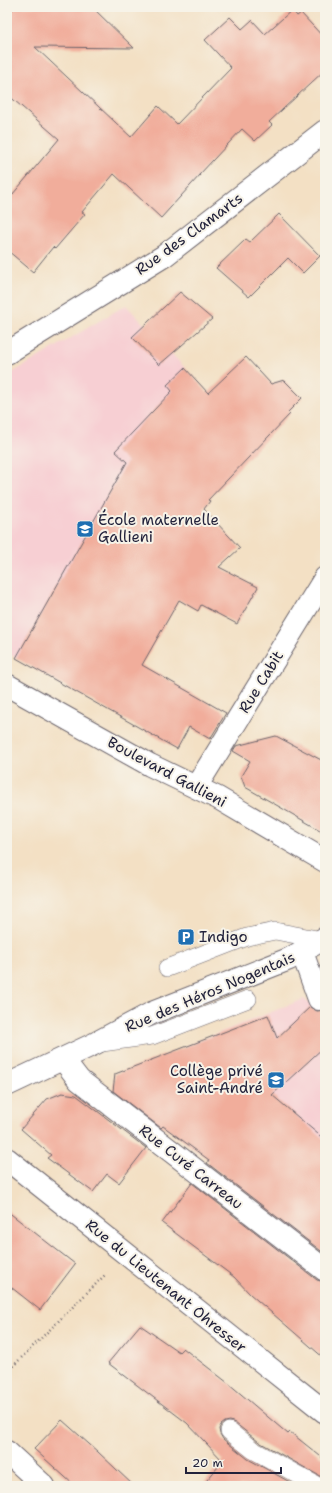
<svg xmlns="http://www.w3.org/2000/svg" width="332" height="1493" viewBox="0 0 332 1493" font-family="'Shantell Sans',sans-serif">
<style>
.built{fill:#f7cfd3}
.building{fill:#f1ad9b}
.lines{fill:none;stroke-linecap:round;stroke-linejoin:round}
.service-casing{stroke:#6b646b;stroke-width:18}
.pedestrian-casing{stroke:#6b646b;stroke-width:24}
.minor-casing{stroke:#6b646b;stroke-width:24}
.tertiary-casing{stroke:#6b646b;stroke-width:24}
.path{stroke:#6b646b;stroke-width:2.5;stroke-dasharray:1 3;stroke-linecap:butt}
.service{stroke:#fff;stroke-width:17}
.pedestrian{stroke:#fff;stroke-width:22}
.minor{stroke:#fff;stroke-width:22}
.tertiary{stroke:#fff;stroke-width:22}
.labels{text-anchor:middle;stroke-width:4;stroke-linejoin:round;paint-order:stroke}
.street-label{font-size:15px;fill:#22223b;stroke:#f7f3e8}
.poi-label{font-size:15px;fill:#22223b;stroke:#f7f3e8;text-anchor:start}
</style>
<rect width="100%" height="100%" fill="#f7f3e8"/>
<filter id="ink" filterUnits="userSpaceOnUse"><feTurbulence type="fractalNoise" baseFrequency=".025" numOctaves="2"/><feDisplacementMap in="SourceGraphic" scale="8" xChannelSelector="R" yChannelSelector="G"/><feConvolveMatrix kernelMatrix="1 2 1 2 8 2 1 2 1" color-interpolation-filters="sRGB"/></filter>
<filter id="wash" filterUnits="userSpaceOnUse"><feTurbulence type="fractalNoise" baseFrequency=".012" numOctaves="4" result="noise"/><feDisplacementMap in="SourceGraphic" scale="16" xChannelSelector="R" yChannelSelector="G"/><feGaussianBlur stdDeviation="0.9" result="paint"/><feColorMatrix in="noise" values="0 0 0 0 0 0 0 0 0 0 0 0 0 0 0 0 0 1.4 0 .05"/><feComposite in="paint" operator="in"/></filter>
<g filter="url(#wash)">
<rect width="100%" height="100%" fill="#f3e0c4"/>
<path class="built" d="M126,305L201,385L73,690L7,653V376Z
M304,999L325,1017V1163L186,1046Z"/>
<g id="blocks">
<path class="building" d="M15,7H92L134,48L35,47L131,137L158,106L177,124L231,68L205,40L230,17L242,29L252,20L265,34L292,10L297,16L301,13L325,39V70L269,122L272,125L255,141L242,129L199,175H200L161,218L114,174L82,212L85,214L55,249L53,247L33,272L7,250V201L59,139L7,94V15Z
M279,214L320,256L303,273L288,258L249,297L216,268L246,239L250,242Z
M180,292L212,319L159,365L132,337Z
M246,357L271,384L284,380L302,398L288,412L290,414L208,500L210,501L204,509L240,548L219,567L258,587L237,624L201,605L198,611L179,600L142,665L226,713L210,739L189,727L177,749L16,658L127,462L115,451L172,391L167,385L185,368L208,393Z
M276,736L325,762V833L245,787L241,776L250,761L233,751L236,746Z
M310,1007L317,1011L325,1010V1046L272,1095L325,1140V1254L207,1163L209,1160L163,1126L161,1128L113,1091L115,1074L268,1015L277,1038Z
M62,1093L76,1095L146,1148L119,1183L107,1174L93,1192L47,1158L51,1155L21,1129L47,1099Z
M192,1183L317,1280L325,1282V1359L250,1294L234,1277L162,1223Z
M7,1211L75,1264L40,1310L7,1284Z
M140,1325L179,1352L183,1348L228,1383L288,1434L290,1432L325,1460V1479L259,1442L235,1423L230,1421L225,1422L221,1425L219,1429L220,1434L223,1439L248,1459L297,1486H202L223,1461L187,1423L108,1363Z
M62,1420L98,1452L134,1486H75L34,1449Z"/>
</g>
</g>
<g filter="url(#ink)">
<use href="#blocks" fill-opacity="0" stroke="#6b646b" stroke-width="1"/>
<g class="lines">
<g class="service-casing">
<path id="service" d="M167,968L247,937L275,931L322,940
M102,1043L152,1036L248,999
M229,1431L253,1450L318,1486"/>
</g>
<g class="pedestrian-casing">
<path id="pedestrian" d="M302,952L319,999"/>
</g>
<g class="minor-casing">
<path id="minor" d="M7,353L164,256L325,131
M7,685L150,765L218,798L325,861
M196,787L325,578
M63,1059L79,1080L325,1270
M7,1159L325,1412
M7,1452L44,1486"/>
</g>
<g class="tertiary-casing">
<path id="tertiary" d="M7,1085L94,1044L152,1013L289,959L325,938"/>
</g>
<path class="path" d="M7,1372L106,1274"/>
<use href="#service" class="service"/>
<use href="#pedestrian" class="pedestrian"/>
<use href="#minor" class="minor"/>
<use href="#tertiary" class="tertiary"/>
</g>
</g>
<defs>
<g id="school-square" transform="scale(0.9)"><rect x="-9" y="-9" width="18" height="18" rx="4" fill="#1f6fb2" stroke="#f7f3e8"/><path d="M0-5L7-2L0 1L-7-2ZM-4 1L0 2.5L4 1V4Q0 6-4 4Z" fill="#fff"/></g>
<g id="parking-square" transform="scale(0.9)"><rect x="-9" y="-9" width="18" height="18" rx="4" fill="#1f6fb2" stroke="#f7f3e8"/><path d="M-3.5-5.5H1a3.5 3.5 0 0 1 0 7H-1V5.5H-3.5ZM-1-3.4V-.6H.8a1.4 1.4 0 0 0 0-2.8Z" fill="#fff"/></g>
</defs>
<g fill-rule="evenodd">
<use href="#school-square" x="85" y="529"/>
<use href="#parking-square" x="186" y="937"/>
<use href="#school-square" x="276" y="1080"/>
</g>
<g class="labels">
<g class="street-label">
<text transform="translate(189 234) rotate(-36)" y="5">Rue des Clamarts</text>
<text transform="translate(261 682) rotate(-58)" y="5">Rue Cabit</text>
<text transform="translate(167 772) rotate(28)" y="5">Boulevard Gallieni</text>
<text transform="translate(210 992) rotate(-23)" y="5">Rue des Héros Nogentais</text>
<text transform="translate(191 1167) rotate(38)" y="5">Rue Curé Carreau</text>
<text transform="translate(166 1286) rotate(39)" y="5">Rue du Lieutenant Ohresser</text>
</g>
<g class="poi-label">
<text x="98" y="525">École maternelle<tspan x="98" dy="17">Gallieni</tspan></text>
<text x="199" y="942">Indigo</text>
<text x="263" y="1076" text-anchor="end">Collège privé<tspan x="263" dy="17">Saint-André</tspan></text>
</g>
</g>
<rect width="332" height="1493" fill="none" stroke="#f7f3e8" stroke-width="24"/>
<path d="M186 1467v6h95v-6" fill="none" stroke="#22223b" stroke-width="2"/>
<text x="192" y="1467" font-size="12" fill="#22223b" stroke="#f7f3e8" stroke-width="3" paint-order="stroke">20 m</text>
</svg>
